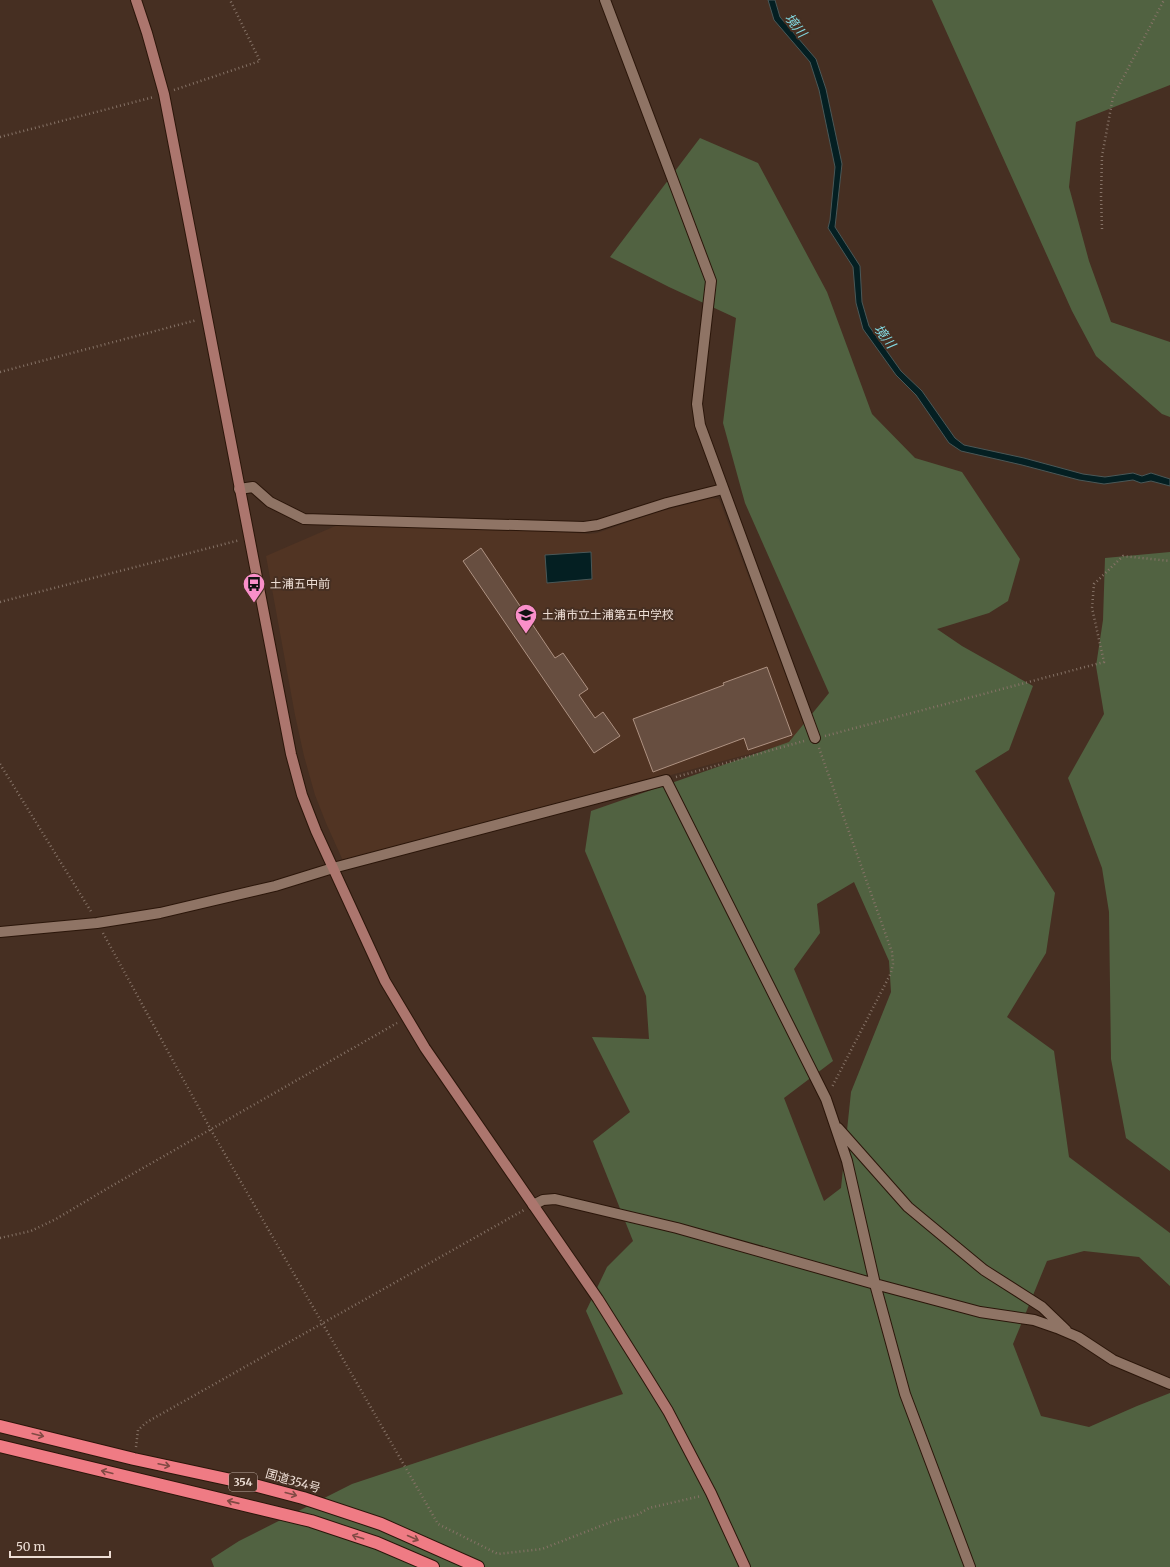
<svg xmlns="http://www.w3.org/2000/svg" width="1170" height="1567" viewBox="0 0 1170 1567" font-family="Merriweather,'Noto Sans JP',serif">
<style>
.built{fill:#513423}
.forest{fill:#516241;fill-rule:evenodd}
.water{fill:#041f22;stroke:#4a5858}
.building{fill:#674e40;stroke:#ae9282}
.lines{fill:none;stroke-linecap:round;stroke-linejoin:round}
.street-casing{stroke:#2b160a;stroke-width:12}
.secondary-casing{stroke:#2b160a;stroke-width:12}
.highway-casing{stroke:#2b160a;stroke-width:14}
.path{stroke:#867367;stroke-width:2.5;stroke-dasharray:1 3;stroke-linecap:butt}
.street{stroke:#8f7465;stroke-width:10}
.secondary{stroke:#ac766e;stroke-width:10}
.highway{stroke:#ef7b84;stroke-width:12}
.oneway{stroke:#814a44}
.labels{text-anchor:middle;stroke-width:4;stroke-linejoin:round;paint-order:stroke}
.shield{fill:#462f22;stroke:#bbaa9f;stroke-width:1}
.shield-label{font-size:11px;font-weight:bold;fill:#edded5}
.poi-label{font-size:12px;fill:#edded5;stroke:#462f22;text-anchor:start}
.street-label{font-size:12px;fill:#edded5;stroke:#462f22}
.water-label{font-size:13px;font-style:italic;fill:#83dbe4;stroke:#462f22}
</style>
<rect width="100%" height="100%" fill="#462f22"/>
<path class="built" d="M711,498L719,499L808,733L801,740L344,863L326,823L315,795L304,756L295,715L266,556L340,524L553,531L588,534L597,533L654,513Z"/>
<path class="forest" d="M932,0H1170V85L1076,122L1069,187L1089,261L1111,322L1170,342V417L1162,414L1096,356L1072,311Z
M700,138L758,163L827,292L872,414L915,458L962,472L1020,559L1008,601L989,613L937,629L962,646L1033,686L1009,750L975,771L1055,893L1046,953L1007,1017L1054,1051L1069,1157L1170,1233V1286L1139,1257L1084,1251L1047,1261L1013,1344L1041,1416L1089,1427L1137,1406L1170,1393V1567H214L211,1559L239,1541L352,1484L623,1394L586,1311L607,1267L633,1241L593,1141L630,1112L592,1037L649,1039L646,996L585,851L591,811L789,742L829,693L745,503L723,423L736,318L669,287L610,257ZM854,882L889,961L891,992L851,1092L841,1188L824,1201L784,1098L833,1061L794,969L820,933L817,904Z
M1170,552V1171L1126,1138L1111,1059L1109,912L1102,868L1068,778L1104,714L1096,666L1103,620L1105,558Z"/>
<path class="water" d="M768,0H775L780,17L816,59L826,89L842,164L835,227L860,266L862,302L869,326L901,371L922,391L955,438L964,445L1024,458L1083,474L1105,477L1133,473L1142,476L1151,473L1170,479V486L1151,481L1141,483L1133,480L1104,484L1079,480L1022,465L961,451L949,443L916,395L896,375L863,329L856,303L853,267L828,228L830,220L835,167L819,90L810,62L774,20Z
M591,552L592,579L547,583L545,555Z"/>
<path class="building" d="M481,548L555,658L563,653L588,689L579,695L595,718L603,712L620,736L594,753L463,561Z
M767,667L792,735L748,750L744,738L653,772L633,719L724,685L723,683Z"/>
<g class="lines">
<g class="street-casing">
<path id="street" d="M605,0L711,281L697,404L700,425L815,738
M239,489L253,487L270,502L304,519L584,527L598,525L667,503L723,489
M0,932L97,923L160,913L275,886L333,868L666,780L826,1099L847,1161L875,1284L905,1394L970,1567
M838,1128L908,1207L984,1270L1042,1307L1066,1330
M533,1205L543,1200L555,1199L677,1228L875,1284L980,1312L1034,1320L1057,1328L1078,1337L1113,1360L1170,1384"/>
</g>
<g class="secondary-casing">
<path id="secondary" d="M136,0L147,33L164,94L280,697L291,754L302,795L316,831L385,981L425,1048L598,1299L647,1377L668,1411L711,1493L745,1567"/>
</g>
<g class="highway-casing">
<path id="highway" d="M0,1426L134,1459L250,1484L303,1498L381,1524L478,1567
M0,1446L311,1521L377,1543L433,1567"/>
</g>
<path class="path" d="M174,90L260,61L230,0
M0,137L154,97
M1102,229L1101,196L1102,156L1113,97L1164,0
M0,372L197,320
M0,602L240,540
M825,736L1104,662L1092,608L1094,584L1123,556L1170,561
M819,748L892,952L893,964L891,973L832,1087
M0,764L92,913
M676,777L804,741
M103,933L211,1130L438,1524L498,1554L542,1549L616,1520L637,1515L649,1508L701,1496
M0,1238L31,1231L56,1219L108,1188L397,1023
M136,1447L138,1430L147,1422L524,1210"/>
<use href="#street" class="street"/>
<use href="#secondary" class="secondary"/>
<use href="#highway" class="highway"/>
</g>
<defs><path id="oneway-shaft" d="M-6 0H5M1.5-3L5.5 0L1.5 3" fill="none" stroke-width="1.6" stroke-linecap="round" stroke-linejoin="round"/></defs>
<g class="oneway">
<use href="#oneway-shaft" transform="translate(38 1435) rotate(14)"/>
<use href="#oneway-shaft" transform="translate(164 1465) rotate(12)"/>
<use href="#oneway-shaft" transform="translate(107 1472) rotate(-166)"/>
<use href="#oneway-shaft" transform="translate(291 1494) rotate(15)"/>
<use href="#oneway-shaft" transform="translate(233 1502) rotate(-167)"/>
<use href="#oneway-shaft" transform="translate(358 1537) rotate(-162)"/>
<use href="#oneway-shaft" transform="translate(413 1538) rotate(24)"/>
</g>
<defs>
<g id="bus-pin" transform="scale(1.15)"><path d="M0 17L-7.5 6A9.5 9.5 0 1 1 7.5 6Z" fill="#f98fc9" stroke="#462f22"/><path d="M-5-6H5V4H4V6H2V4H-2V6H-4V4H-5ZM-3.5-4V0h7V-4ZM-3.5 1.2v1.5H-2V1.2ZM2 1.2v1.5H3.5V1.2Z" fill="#111"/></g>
<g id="school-pin" transform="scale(1.15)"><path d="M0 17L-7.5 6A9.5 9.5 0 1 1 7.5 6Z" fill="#f98fc9" stroke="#462f22"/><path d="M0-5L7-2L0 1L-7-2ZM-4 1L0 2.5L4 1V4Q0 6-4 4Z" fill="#111"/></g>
</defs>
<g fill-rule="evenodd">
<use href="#bus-pin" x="254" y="584"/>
<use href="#school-pin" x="526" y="615"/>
</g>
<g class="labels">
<rect class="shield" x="229" y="1473" width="28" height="18" rx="3"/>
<g class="shield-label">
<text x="243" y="1486">354</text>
</g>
<g class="poi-label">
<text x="270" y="588">土浦五中前</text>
<text x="542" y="619">土浦市立土浦第五中学校</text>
</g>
<g class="street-label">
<text transform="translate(293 1481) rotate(16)" y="4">国道354号</text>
</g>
<g class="water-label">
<text transform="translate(796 25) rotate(51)" y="5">境川</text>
<text transform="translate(885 336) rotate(53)" y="5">境川</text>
</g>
</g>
<path d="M10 1551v6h100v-6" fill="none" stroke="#edded5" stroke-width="2"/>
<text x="16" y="1551" font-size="12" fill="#edded5" stroke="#462f22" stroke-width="3" paint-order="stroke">50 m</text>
</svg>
